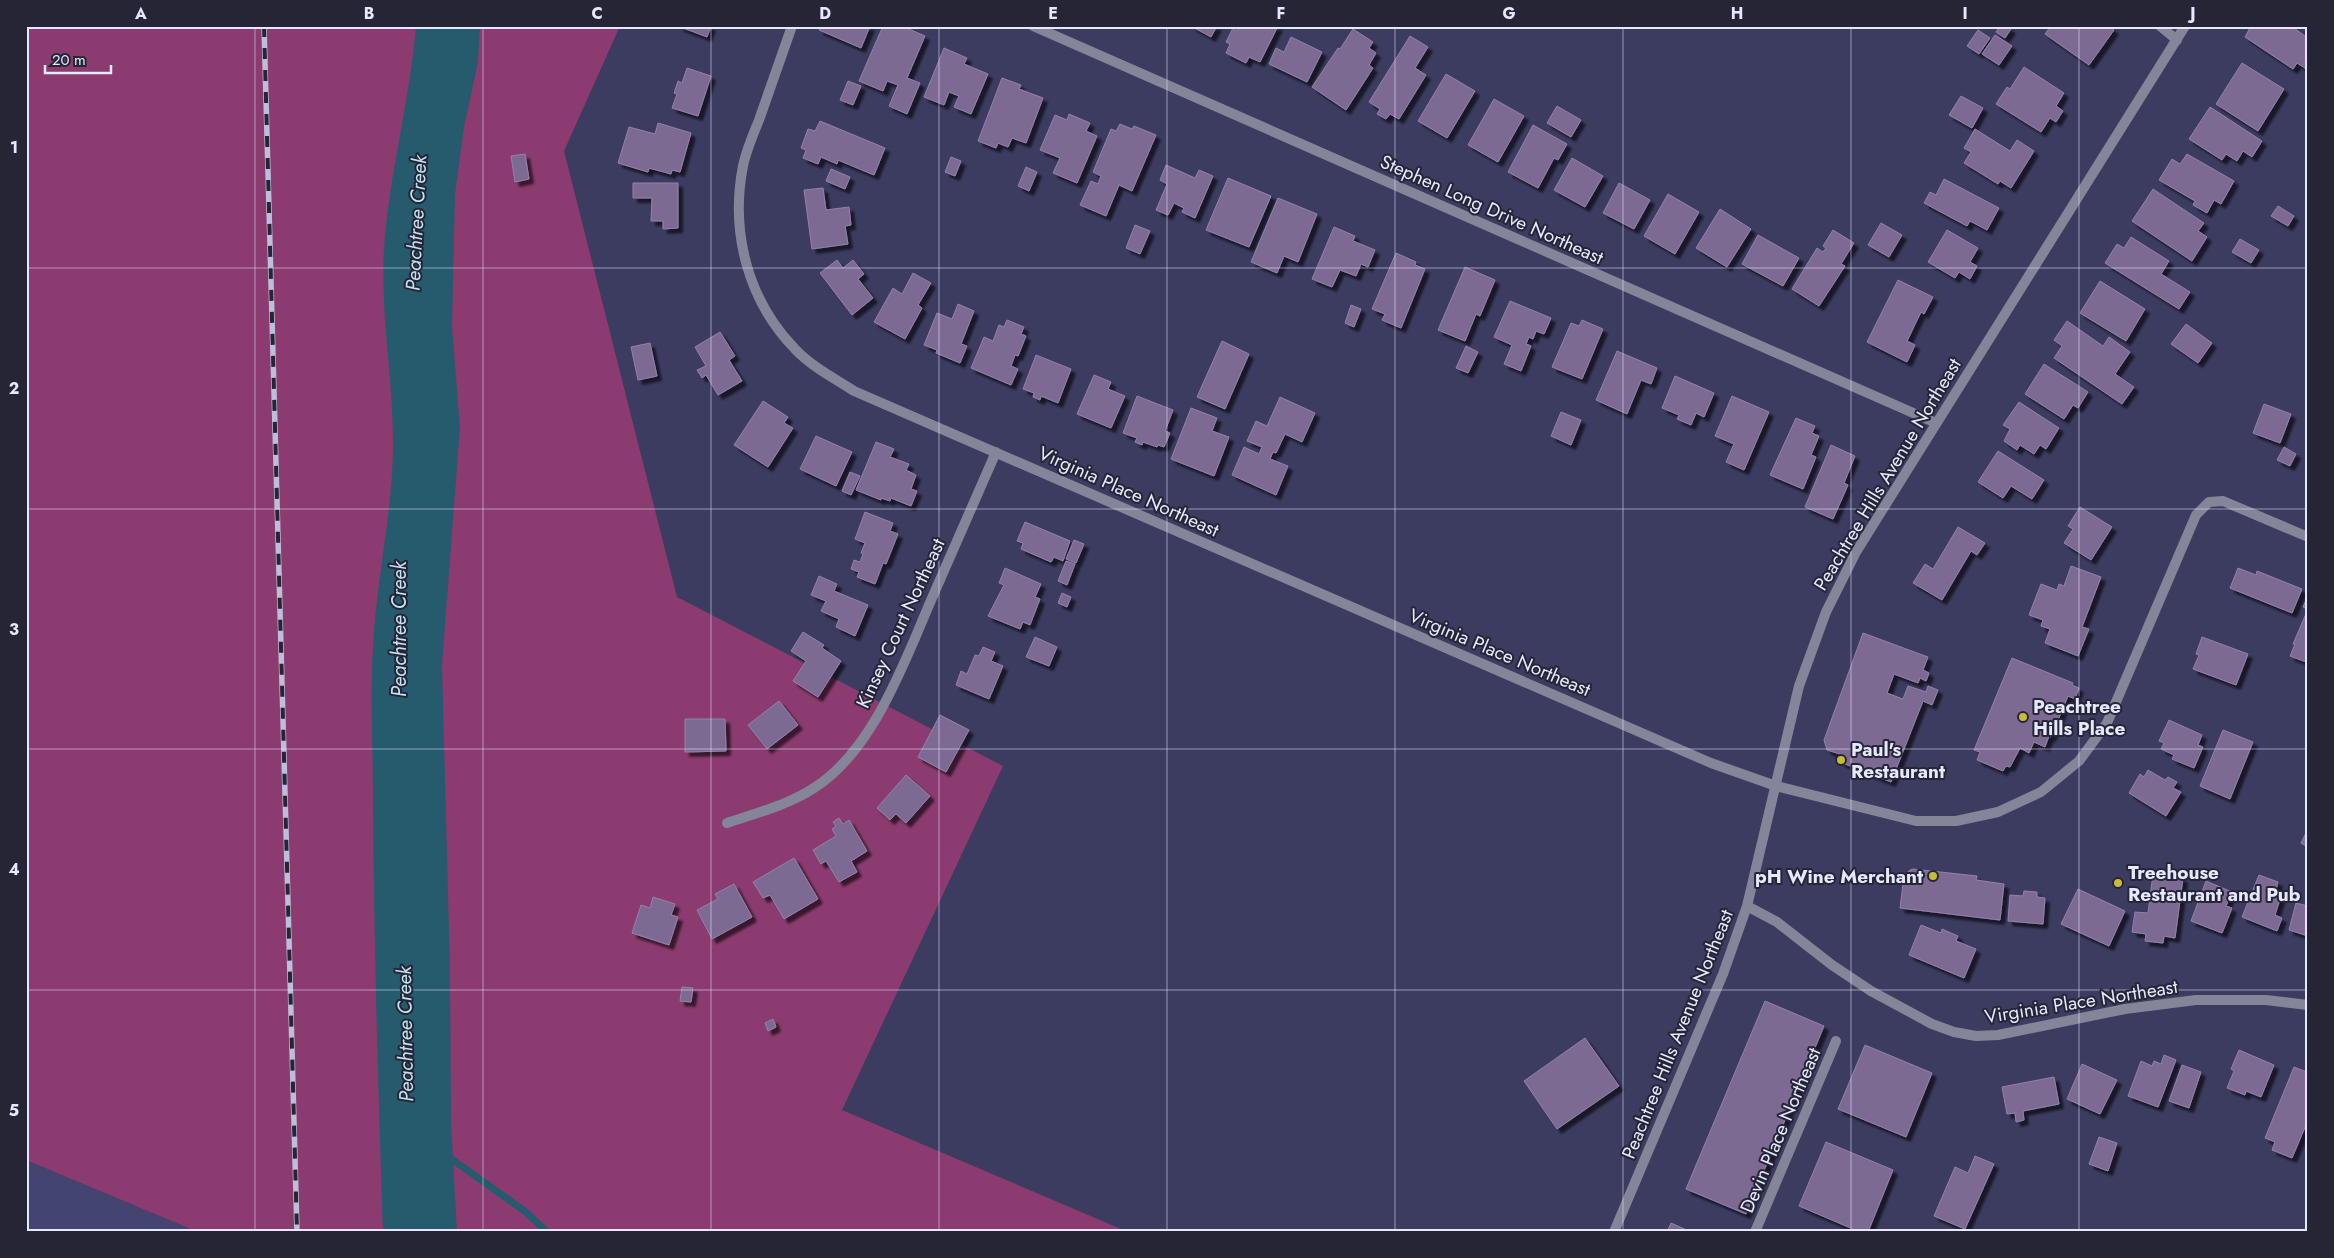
<svg xmlns="http://www.w3.org/2000/svg" width="2334" height="1258" viewBox="0 0 2334 1258" font-family="Jost,sans-serif">
<style>
.built{fill:#444470}
.green{fill:#8b3b6f}
.water{fill:#255b6d}
.lines{fill:none;stroke-linecap:round;stroke-linejoin:round}
.stream{stroke:#255b6d;stroke-width:7}
.building{fill:#7b6b93;stroke:#9282ab;filter:url(#shadow)}
.street{stroke:#848598;stroke-width:10}
.rail-casing{stroke:#bdbed9;stroke-width:5.5}
.rail{stroke:#252536;stroke-width:4;stroke-dasharray:11;stroke-linecap:butt}
.grid{fill:none;stroke:#e6e8ff;stroke-width:1;stroke-opacity:0.55}
.poi-dot{fill:#c9bb3a;stroke:#252536;stroke-width:2}
.labels{text-anchor:middle;stroke-width:4;stroke-linejoin:round;paint-order:stroke}
.street-label{font-size:19px;fill:#e6e8ff;stroke:#252536}
.poi-label{font-size:19px;font-weight:bold;fill:#e6e8ff;stroke:#252536;text-anchor:start}
.water-label{font-size:20px;font-style:italic;fill:#c3e3f0;stroke:#252536}
.neatline{fill:none;stroke:#e6e8ff;stroke-width:2}
.grid-label{font-size:16px;text-anchor:middle;font-weight:bold;fill:#e6e8ff}
</style>
<defs>
<filter id="shadow"><feDropShadow dx="4.5" dy="4.5" stdDeviation="1" flood-color="#0009"/></filter>
</defs>
<rect width="100%" height="100%" fill="#3c3c61"/>
<path class="built" d="M26,1160L198,1232H26Z"/>
<path class="green" d="M26,26H620L564,151L677,597L1003,766L842,1110L1128,1232H198L26,1160Z"/>
<path class="water" d="M416,26H480L478,62L464,127L455,194L452,327L460,427L442,665L450,969L451,1122L457,1232H383C378,1088 374,944 373,800C373,750 370,699 373,648C376,582 392,516 393,449C394,382 380,316 384,249C389,174 410,101 416,26Z"/>
<g class="lines">
<path class="stream" d="M446,1155L526,1212L547,1232"/>
</g>
<path class="building" d="M678,26H711L707,37Z
M821,26H870L861,48L819,30Z
M883,26H902L925,36L907,78L920,83L907,114L889,106L898,85L887,81L883,91L859,81Z
M1191,26H1217L1211,37Z
M1239,26H1278L1260,62L1249,57L1246,63L1226,53L1230,44L1226,42L1233,28L1237,31Z
M2000,26H2006L2011,29L2005,38L1996,32Z
M2051,26H2109L2114,30L2089,65L2045,34Z
M2291,26L2308,38V70L2297,63L2293,69L2245,37L2251,26Z
M1353,29L1373,42L1369,48L1376,53L1369,65L1373,68L1346,110L1312,87L1338,48L1340,49Z
M1978,30L1990,38L1979,54L1967,46Z
M1995,35L2012,46L1999,65L1982,54Z
M1410,36L1428,47L1415,68L1426,75L1399,119L1390,114L1386,119L1377,114L1380,109L1369,102Z
M1291,37L1322,52L1307,82L1269,64L1276,48L1284,52Z
M944,48L967,58L964,64L988,74L971,114L954,107L959,96L949,92L944,105L924,97Z
M2242,63L2284,89L2258,131L2216,104Z
M2024,67L2064,93L2056,106L2063,111L2056,122L2050,118L2041,132L1996,104L2007,87L2010,89Z
M687,68L711,76L698,116L672,108L677,94L674,93L678,81L682,83Z
M1446,74L1475,91L1447,138L1418,121Z
M1002,78L1021,85L1019,89L1043,98L1026,143L1012,138L1008,147L998,143L996,148L978,141Z
M848,81L861,86L853,105L840,100Z
M1961,96L1983,108L1972,128L1949,115Z
M1494,99L1524,116L1498,162L1468,145Z
M1557,106L1581,120L1571,137L1547,123Z
M2210,107L2262,141L2252,157L2243,151L2237,161L2226,154L2222,160L2189,139Z
M1069,114L1090,123L1086,131L1097,136L1077,183L1053,173L1060,158L1040,150L1055,115L1067,120Z
M820,121L885,148L874,175L838,160L837,164L821,157L818,164L803,158L806,150L801,148L808,129L815,131Z
M658,123L691,133L680,172L672,170L671,174L649,168L648,172L618,163L629,127L655,134Z
M1120,124L1132,129L1134,126L1156,135L1132,191L1119,185L1106,216L1080,205L1091,181L1098,184L1101,176L1093,172L1111,129L1116,131Z
M1533,125L1567,144L1558,160L1554,158L1538,188L1508,172Z
M1975,129L2010,151L2017,140L2034,151L2011,188L2000,181L1998,184L1964,163L1971,152L1964,148Z
M525,154L529,179L515,182L511,156Z
M2187,154L2234,181L2221,204L2214,200L2207,213L2193,205L2195,201L2159,180L2172,159L2180,164Z
M951,157L961,161L955,176L945,172Z
M1572,158L1603,176L1585,207L1554,190Z
M1166,165L1195,178L1199,170L1213,176L1195,218L1182,212L1184,208L1174,203L1168,215L1156,210L1167,184L1160,180Z
M1026,167L1037,172L1029,191L1018,186Z
M831,169L850,177L845,189L826,181Z
M1228,178L1271,196L1249,247L1206,230Z
M1944,179L1999,208L1987,230L1970,221L1967,226L1924,203L1930,192L1936,195Z
M633,183H678V228L663,229V221H651L652,198H633Z
M1619,183L1650,200L1634,229L1603,213Z
M823,188L826,210L849,207L851,225L845,226L848,244L812,249L804,190Z
M2153,189L2204,223L2198,231L2207,237L2192,261L2132,221Z
M1668,194L1699,212L1675,254L1644,236Z
M1278,198L1317,214L1298,262L1284,256L1277,273L1251,262Z
M2278,206L2294,216L2288,226L2271,216Z
M1720,209L1751,229L1727,267L1696,248Z
M1881,223L1902,235L1889,257L1868,245Z
M1135,225L1150,231L1140,254L1126,248Z
M1334,227L1355,236L1353,241L1375,250L1368,267L1361,264L1356,276L1340,270L1332,287L1312,279Z
M1833,230L1854,243L1841,264L1845,266L1819,306L1792,289L1817,248L1823,252L1826,248L1823,246Z
M1947,230L1978,248L1970,262L1977,266L1970,279L1959,272L1955,278L1928,262Z
M1758,235L1799,258L1783,286L1742,264Z
M2131,237L2169,261L2161,274L2190,292L2179,309L2105,263L2117,244L2124,248Z
M2240,239L2259,250L2251,263L2232,252Z
M1396,253L1416,262L1415,265L1425,269L1401,328L1382,320L1385,314L1372,309Z
M837,260L843,268L853,260L864,274L858,279L873,298L852,315L820,273Z
M1465,267L1495,280L1480,316L1476,314L1465,341L1438,330Z
M913,273L931,283L918,305L922,308L905,339L874,322L893,288L902,294Z
M1898,280L1933,297L1924,314L1921,312L1907,341L1915,345L1907,362L1867,342Z
M2100,281L2145,309L2126,341L2080,313Z
M1510,301L1551,318L1544,334L1536,331L1533,339L1529,337L1526,344L1531,346L1521,371L1504,364L1512,345L1494,337Z
M958,304L974,311L961,344L967,346L960,363L936,353L937,350L924,345L937,313L952,319Z
M1351,305L1361,309L1354,327L1345,323Z
M1007,320L1024,327L1021,334L1026,336L1018,356L1015,355L1011,366L1018,369L1011,385L971,368L984,337L993,341L999,325L1004,327Z
M1582,320L1603,329L1582,379L1552,367L1571,323L1579,326Z
M2067,321L2103,346L2109,337L2130,352L2115,374L2134,387L2122,404L2054,358L2062,346L2054,340Z
M2186,324L2212,343L2198,363L2171,344Z
M720,332L735,356L729,360L742,381L718,395L706,375L702,378L697,370L706,366L695,347Z
M1222,341L1249,354L1225,409L1197,397Z
M650,343L657,376L638,380L631,347Z
M1466,346L1478,352L1468,373L1456,368Z
M1617,351L1657,368L1651,384L1641,380L1627,414L1596,400Z
M1036,355L1071,369L1058,403L1041,396L1040,400L1033,397L1034,393L1023,389Z
M2044,364L2088,392L2078,408L2073,405L2064,419L2025,394Z
M1094,375L1111,382L1108,389L1125,396L1111,428L1077,414Z
M1675,376L1714,393L1704,417L1696,413L1691,425L1677,419L1679,415L1662,408Z
M1137,396L1173,410L1165,431L1170,433L1164,447L1158,445L1157,447L1143,442L1142,445L1135,442L1137,438L1123,433Z
M1732,396L1769,412L1744,470L1726,462L1734,444L1715,436Z
M1280,397L1315,413L1302,442L1285,434L1276,453L1273,452L1270,459L1288,466L1276,495L1232,475L1244,447L1259,454L1262,447L1247,441L1256,421L1267,426Z
M763,401L788,417L784,423L793,428L768,467L734,445Z
M2019,402L2059,428L2046,449L2040,445L2034,454L2020,445L2017,450L2004,441L2010,429L2003,425Z
M2264,404L2291,414L2280,443L2253,433Z
M1191,408L1217,418L1212,431L1229,437L1214,476L1171,459Z
M1561,412L1581,420L1571,445L1551,436Z
M1796,418L1815,426L1812,433L1819,436L1811,455L1816,457L1803,489L1770,475Z
M816,436L852,452L836,486L800,469Z
M876,442L894,449L890,457L909,464L906,470L916,475L911,489L917,491L911,506L891,498L890,501L881,498V500L856,490Z
M1831,445L1855,456L1844,483L1848,485L1833,519L1805,507Z
M2284,447L2296,454L2290,466L2277,460Z
M1998,451L2044,480L2032,499L2011,486L2003,498L1978,482Z
M850,472L860,476L851,495L842,491Z
M2080,507L2112,527L2091,560L2064,543L2073,529L2068,526Z
M865,512L893,523L890,531L898,534L886,564L883,563L875,584L857,577L859,572L851,569L854,560L860,562L863,554L861,553L865,543L855,539Z
M1025,522L1070,541L1063,561L1054,557L1051,562L1021,549L1023,543L1017,541Z
M1958,527L1985,543L1977,555L1971,551L1942,600L1913,583L1925,564L1933,569Z
M1074,540L1084,544L1076,563L1066,559Z
M1066,561L1075,564L1067,585L1058,581Z
M2071,566L2101,577L2082,627L2089,629L2078,656L2045,643L2050,629L2041,626L2043,620L2029,615L2041,584L2057,590L2059,584L2064,586Z
M1005,568L1041,584L1035,597L1040,599L1030,625L1023,622L1020,629L988,616L1004,585L999,583Z
M2238,568L2256,575L2257,571L2302,589L2292,613L2230,588Z
M819,576L837,584L834,591L868,605L855,636L836,627L839,619L821,611L826,601L811,595Z
M1062,593L1071,597L1067,607L1058,603Z
M2307,598H2308V657L2306,662L2290,656L2295,644H2293L2308,609L2303,607Z
M803,632L824,645L822,648L841,661L818,697L793,681L806,661L791,651Z
M1863,633L1928,657L1923,670L1929,673L1926,681L1920,678L1918,683L1894,674L1887,693L1903,699L1908,686L1926,692L1928,686L1938,690L1932,705L1923,701L1891,782L1840,762L1843,755L1827,750L1824,740Z
M1035,637L1057,647L1049,666L1026,657Z
M2202,637L2248,654L2236,685L2193,669L2199,655L2196,654Z
M983,647L995,652L991,661L1003,666L989,699L956,685L961,671L967,674L975,655L979,656Z
M2012,658L2073,683L2072,685L2079,688L2075,699L2068,696L2051,737L2049,736L2045,747L2034,742L2029,753L2020,748L2010,767L2006,766L2003,771L1977,760L1980,752L1974,750Z
M779,701L798,725L767,749L748,725Z
M940,715L969,730L946,772L918,757Z
M685,719H725L726,751L685,752Z
M2169,720L2202,735L2198,745L2203,747L2194,768L2172,759L2174,755L2161,749L2164,743L2159,741Z
M2223,730L2253,742L2230,799L2200,786Z
M2148,770L2165,780L2168,777L2177,782L2173,788L2181,792L2166,816L2129,793L2140,774L2144,777Z
M906,775L930,796L906,823L896,814L890,820L877,808Z
M839,818L843,824L849,820L867,851L851,861L857,872L839,882L826,861L821,864L813,850L836,836L832,829L836,826L833,822Z
M2308,829V847L2301,843Z
M794,858L818,899L784,919L770,895L763,898L753,882Z
M1913,869L1977,876L1976,880L2004,884L2000,920L1900,908L1904,876L1910,870Z
M2153,874L2183,878L2175,938L2164,936L2163,943L2145,941L2146,934L2132,932L2135,912L2148,913Z
M2259,875L2278,882L2276,890L2282,893L2275,915L2282,918L2277,931L2242,917Z
M2206,881L2232,892L2226,906L2232,908L2222,933L2191,921Z
M734,884L752,917L712,939L697,910L718,899L715,894Z
M2078,889L2125,911L2109,946L2061,924Z
M2024,891L2037,892V897L2045,898L2043,924L2008,921L2010,895L2023,896Z
M653,897L675,904L671,915L678,917L669,945L632,933L641,905L650,908Z
M2296,903L2308,906V936L2289,930Z
M1921,925L1941,933L1942,929L1958,936L1956,941L1976,949L1964,978L1909,955Z
M682,987L693,988L691,1002L680,1001Z
M1765,1001L1824,1026L1746,1214L1686,1189Z
M773,1019L776,1027L768,1031L765,1023Z
M1585,1038L1619,1086L1557,1129L1524,1081Z
M1865,1045L1932,1073L1906,1137L1838,1109Z
M2239,1050L2274,1065L2261,1097L2246,1091L2245,1095L2227,1088L2234,1071L2231,1069Z
M2164,1055L2176,1060L2158,1107L2128,1096L2141,1061L2152,1066L2154,1061L2161,1064Z
M2082,1064L2117,1080L2100,1114L2067,1099Z
M2182,1065L2201,1072L2189,1108L2169,1101Z
M2294,1067L2307,1072L2308,1070V1120L2292,1158L2272,1150L2275,1142L2265,1138Z
M2054,1077L2059,1104L2023,1111L2024,1120L2016,1122L2015,1113L2007,1114L2002,1087Z
M2099,1137L2117,1143L2108,1171L2089,1164Z
M1826,1142L1893,1170L1868,1232H1860L1799,1206Z
M1975,1156L1994,1164L1965,1229L1934,1216L1955,1167L1968,1173Z
M1671,1223L1691,1232H1667Z"/>
<g class="lines">
<path class="street" d="M792,26C781,57 770,89 759,120C753,135 746,151 743,166C730,232 748,301 795,349C812,367 834,378 854,391L1711,763L1776,786L1916,821H1956L1998,812L2041,792L2079,761L2107,723L2196,515L2209,502L2223,501L2308,537
M1033,26L1936,423
M2160,26L2177,40
M727,823C756,813 788,805 814,788C874,750 905,660 932,598C953,549 975,501 996,452
M1747,906L1777,922L1832,965L1871,991L1932,1024L1954,1032L1976,1036L1998,1035L2125,1009L2196,1000H2266L2308,1005
M1614,1232L1723,974L1747,906L1799,686L1826,612L1856,552L2185,26
M1755,1232L1836,1041"/>
<g class="rail-casing">
<path id="rail" d="M264,26L297,1232"/>
</g>
<use href="#rail" class="rail"/>
</g>
<path class="grid" d="M255,26V1232M483,26V1232M711,26V1232M939,26V1232M1167,26V1232M1395,26V1232M1623,26V1232M1851,26V1232M2079,26V1232M26,268H2308M26,509H2308M26,749H2308M26,990H2308"/>
<g class="poi-dot">
<circle cx="2023" cy="717" r="5"/>
<circle cx="1841" cy="760" r="5"/>
<circle cx="1933" cy="876" r="5"/>
<circle cx="2118" cy="883" r="5"/>
</g>
<g class="labels">
<g class="street-label">
<text transform="translate(1492 209) rotate(24)" y="7">Stephen Long Drive Northeast</text>
<text transform="translate(1887 474) rotate(-59)" y="7">Peachtree Hills Avenue Northeast</text>
<text transform="translate(1129 491) rotate(24)" y="7">Virginia Place Northeast</text>
<text transform="translate(900 623) rotate(-65)" y="7">Kinsey Court Northeast</text>
<text transform="translate(1500 652) rotate(23)" y="7">Virginia Place Northeast</text>
<text transform="translate(2081 1001) rotate(-9)" y="7">Virginia Place Northeast</text>
<text transform="translate(1677 1034) rotate(-68)" y="7">Peachtree Hills Avenue Northeast</text>
<text transform="translate(1780 1130) rotate(-67)" y="7">Devin Place Northeast</text>
</g>
<g class="poi-label">
<text x="2033" y="713">Peachtree<tspan x="2033" dy="22">Hills Place</tspan></text>
<text x="1851" y="756">Paul's<tspan x="1851" dy="22">Restaurant</tspan></text>
<text x="2128" y="879">Treehouse<tspan x="2128" dy="22">Restaurant and Pub</tspan></text>
<text x="1923" y="883" text-anchor="end">pH Wine Merchant</text>
</g>
<g class="water-label">
<text transform="translate(416 223) rotate(-87)" y="7">Peachtree Creek</text>
<text transform="translate(399 629) rotate(-90)" y="7">Peachtree Creek</text>
<text transform="translate(405 1034) rotate(-91)" y="7">Peachtree Creek</text>
</g>
</g>
<rect width="2334" height="1258" fill="none" stroke="#252536" stroke-width="55"/>
<path d="M45 65v8h66v-8" fill="none" stroke="#e6e8ff" stroke-width="2.5"/>
<text x="52" y="65" font-size="15" fill="#e6e8ff" stroke="#252536" stroke-width="4" paint-order="stroke">20 m</text>
<rect x="28" y="28" width="2278" height="1202" class="neatline"/>
<g class="grid-label">
<text x="141" y="19">A</text>
<text x="369" y="19">B</text>
<text x="597" y="19">C</text>
<text x="825" y="19">D</text>
<text x="1053" y="19">E</text>
<text x="1281" y="19">F</text>
<text x="1509" y="19">G</text>
<text x="1737" y="19">H</text>
<text x="1965" y="19">I</text>
<text x="2193" y="19">J</text>
<text x="14" y="153">1</text>
<text x="14" y="394">2</text>
<text x="14" y="635">3</text>
<text x="14" y="875">4</text>
<text x="14" y="1116">5</text>
</g>
</svg>
